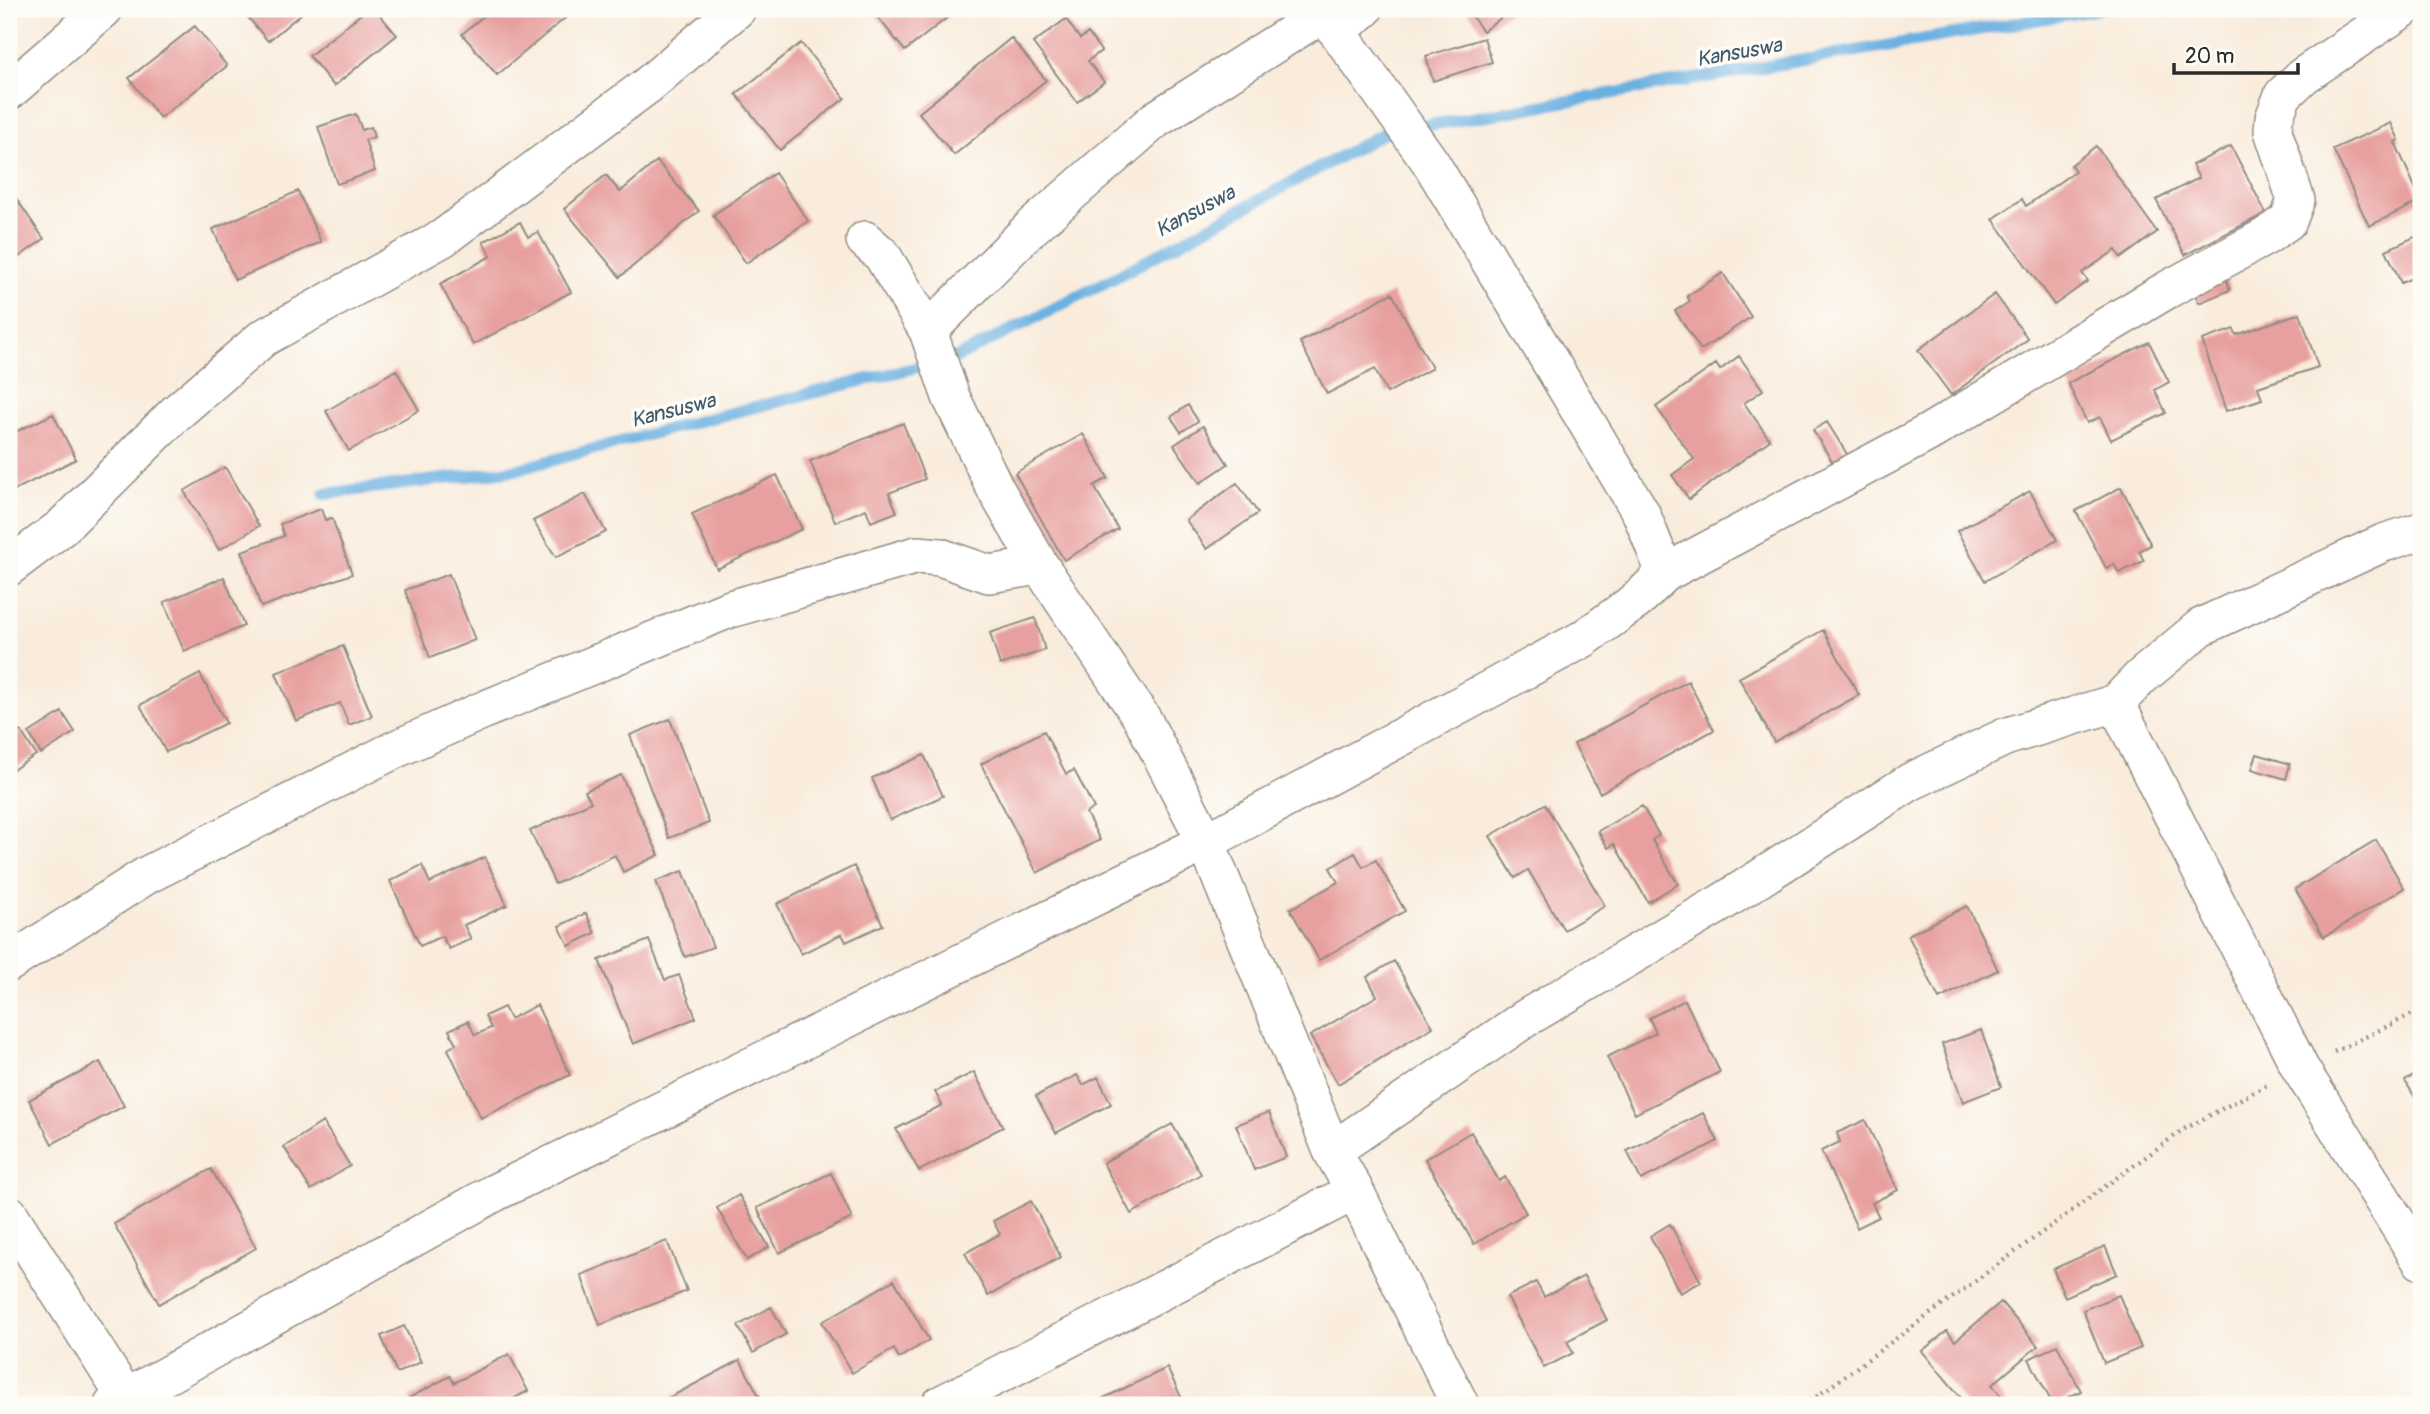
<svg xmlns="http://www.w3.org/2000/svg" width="2430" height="1414" viewBox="0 0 2430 1414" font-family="Pangolin,sans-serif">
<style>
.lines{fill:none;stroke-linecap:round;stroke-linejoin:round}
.stream{stroke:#6bb0e1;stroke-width:12}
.building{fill:#e7a09f}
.street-casing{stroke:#928c84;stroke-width:40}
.path{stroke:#928c84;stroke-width:4.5;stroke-dasharray:2 5;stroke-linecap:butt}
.street{stroke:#fff;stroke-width:37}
.labels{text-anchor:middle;stroke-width:7;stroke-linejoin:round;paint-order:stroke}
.water-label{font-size:21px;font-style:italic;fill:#415a6b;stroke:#fdfcf7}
</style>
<rect width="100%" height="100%" fill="#fdfcf7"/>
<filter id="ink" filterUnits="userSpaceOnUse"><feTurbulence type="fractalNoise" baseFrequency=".0143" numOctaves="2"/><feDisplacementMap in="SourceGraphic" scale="14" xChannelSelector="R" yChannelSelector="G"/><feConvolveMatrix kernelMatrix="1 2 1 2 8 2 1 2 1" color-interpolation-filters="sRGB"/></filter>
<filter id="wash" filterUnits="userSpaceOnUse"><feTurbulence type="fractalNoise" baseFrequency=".00686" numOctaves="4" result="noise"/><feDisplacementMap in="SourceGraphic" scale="28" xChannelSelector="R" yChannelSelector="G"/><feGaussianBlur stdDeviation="1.57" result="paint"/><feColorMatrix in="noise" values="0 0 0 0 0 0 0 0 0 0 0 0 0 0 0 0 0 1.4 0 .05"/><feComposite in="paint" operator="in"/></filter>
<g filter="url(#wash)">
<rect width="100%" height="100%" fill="#f9ecdc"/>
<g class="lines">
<path class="stream" d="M324,494L515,470L707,419L958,357L1110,280L1384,133L2098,9"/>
</g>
<g id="blocks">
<path class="building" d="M241,9H307L268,41Z
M367,9H375L397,35L334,86L309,56Z
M492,9H576L497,75L462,34Z
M871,9H958L905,51Z
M1466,9H1513L1483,31Z
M1066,19L1080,39L1088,33L1101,51L1088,61L1104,82L1077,102L1033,43Z
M195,26L227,66L160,118L129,78Z
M1011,38L1046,80L954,155L919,113Z
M1484,38L1492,62L1433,81L1426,56Z
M801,43L845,98L780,150L736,94Z
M356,114L362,130L371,127L374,137L365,140L375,171L337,184L318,127Z
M2391,123L2399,140L2395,142L2421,201L2369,226L2333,149Z
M2096,146L2157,232L2121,258L2116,250L2082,273L2088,281L2054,305L1993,219L2022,199L2026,206L2075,171L2071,165Z
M2231,146L2266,213L2185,255L2156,200L2199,178L2192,165Z
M657,161L699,211L620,277L564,209L606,175L620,192Z
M775,173L808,221L746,263L713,215Z
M9,188L44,239L9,264Z
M298,191L321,242L235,280L213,229Z
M520,222L528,237L538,232L571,292L473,345L440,284L491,256L483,242Z
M2421,234V274L2401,283L2386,250Z
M1723,273L1751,317L1701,350L1675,311L1690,301L1687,296Z
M2224,273L2230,290L2199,303L2192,286Z
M1392,293L1432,368L1387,393L1375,369L1327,394L1300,342Z
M1995,294L2028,339L1951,395L1918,350Z
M2300,313L2318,367L2258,387L2262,399L2226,411L2202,340L2234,329L2236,335Z
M2149,342L2169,382L2155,390L2166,413L2111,440L2100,417L2087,423L2068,383Z
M1739,356L1763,390L1744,403L1770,440L1689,499L1672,475L1694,459L1656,407L1716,364L1720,370Z
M396,370L419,410L349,451L326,411Z
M1188,405L1198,421L1181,432L1171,417Z
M53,414L76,459L15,490L9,477V435Z
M1827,422L1850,459L1836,468L1813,430Z
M903,423L925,479L889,493L897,512L871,522L866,509L835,522L810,461Z
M1203,426L1228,464L1200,483L1174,445Z
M1083,434L1108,478L1094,486L1118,529L1064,560L1015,473Z
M225,467L259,526L219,550L184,491Z
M777,475L802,529L717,569L692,514Z
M1237,483L1258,513L1207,549L1186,520Z
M2121,487L2151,545L2139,551L2144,561L2119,573L2114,564L2106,568L2076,511Z
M2030,491L2057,540L1985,581L1957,531Z
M585,494L606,532L556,557L533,521Z
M321,509L325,520L332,518L352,574L261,607L242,551L284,536L280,524Z
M449,574L475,640L430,658L405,590Z
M224,577L244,626L184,651L164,602Z
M1035,618L1045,650L1000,665L990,633Z
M1823,630L1859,695L1774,742L1739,678Z
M343,646L372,716L349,725L340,703L296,721L276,673Z
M200,674L226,723L166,752L140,705Z
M1688,681L1714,730L1600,793L1574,744Z
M62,712L75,732L41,754L29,733Z
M670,719L709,823L669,838L630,735Z
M21,731L36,755L9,772V738Z
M1044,731L1066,774L1074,770L1094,808L1086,813L1100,840L1037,873L981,764Z
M2257,754L2290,764L2286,779L2252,769Z
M924,755L943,796L890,820L872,778Z
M621,775L659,855L623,872L615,855L555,884L530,831L591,802L585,791Z
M1545,804L1605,906L1564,930L1528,870L1515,878L1490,836Z
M1642,806L1659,835L1652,840L1678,884L1648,902L1614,844L1608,848L1598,831Z
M2376,840L2404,888L2324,937L2295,889Z
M1355,853L1363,867L1376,860L1405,911L1319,960L1290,909L1338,882L1330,868Z
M485,857L507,905L464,925L471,939L449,949L442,936L420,946L390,881L422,865L430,883Z
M854,866L883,925L846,942L842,934L801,954L777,904Z
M683,871L713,947L685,957L656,881Z
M1967,906L1998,970L1939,999L1908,935Z
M586,913L595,933L569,946L559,926Z
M649,940L665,980L679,975L696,1018L633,1044L599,960Z
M1394,961L1433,1027L1338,1084L1310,1036L1377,996L1367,977Z
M1685,1000L1720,1072L1635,1114L1607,1057L1656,1033L1649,1018Z
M537,1005L570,1075L481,1118L448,1049L456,1044L449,1030L468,1021L475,1035L491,1028L485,1016L504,1007L510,1019Z
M1981,1030L2001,1087L1963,1102L1942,1044Z
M100,1062L124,1106L52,1144L29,1100Z
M2421,1071V1107L2405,1081Z
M974,1072L1003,1127L919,1171L896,1129L942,1105L935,1092Z
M1077,1075L1083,1085L1098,1077L1111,1104L1056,1133L1036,1096Z
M1269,1112L1286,1157L1254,1170L1236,1125Z
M1703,1113L1718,1141L1641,1180L1627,1151Z
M1865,1120L1898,1190L1872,1203L1879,1217L1857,1228L1821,1151L1840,1142L1837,1133Z
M323,1122L350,1166L311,1190L284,1147Z
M1172,1124L1201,1174L1131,1214L1103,1163Z
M1471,1132L1499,1181L1505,1177L1526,1213L1474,1244L1425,1159Z
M211,1169L256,1248L159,1304L114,1224Z
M831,1173L852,1218L779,1253L757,1208Z
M739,1195L769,1247L747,1260L717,1208Z
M1031,1201L1061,1257L988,1296L965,1253L1000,1234L993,1221Z
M1670,1224L1701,1282L1680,1293L1650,1236Z
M667,1241L687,1291L600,1325L581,1275Z
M2105,1246L2117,1274L2065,1297L2053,1269Z
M1584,1276L1607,1320L1567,1341L1573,1353L1544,1368L1507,1297L1536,1282L1544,1297Z
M894,1280L929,1340L899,1358L894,1349L852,1373L822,1322Z
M2119,1295L2141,1348L2104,1363L2083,1310Z
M2001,1302L2038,1346L1992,1385L2006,1402L2002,1405H1967L1922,1351L1947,1331L1955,1341Z
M771,1307L786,1334L753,1353L738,1326Z
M404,1326L421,1362L397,1373L381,1336Z
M2057,1345L2081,1391L2053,1405L2029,1359Z
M509,1354L528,1391L502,1405H413L409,1398L450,1376L454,1383Z
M740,1360L764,1405H665L663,1401Z
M1167,1368L1185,1405H1089Z"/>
</g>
</g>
<g filter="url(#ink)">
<use href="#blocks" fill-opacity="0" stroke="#928c84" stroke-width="2"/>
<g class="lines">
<g class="street-casing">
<path id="street" d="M1317,9L1337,31L1431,163L1641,513L1665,573
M1337,31L1364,9
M9,91L104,9
M865,240L882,255L928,331L951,397L996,490L1040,566L1143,720L1206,842L1332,1151L1355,1191L1460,1405
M928,331L1030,229L1155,120L1322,14
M9,567L62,527L176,413L263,338L443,238L648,85L737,9
M2116,703L2300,1068L2421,1261
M9,963L147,875L396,749L486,709L727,610L917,555L940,557L989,574L1040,566
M1332,1151L1526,1018L1721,903L1910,782L2005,737L2116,703L2141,677L2201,627L2383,543L2421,531
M9,1214L126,1398
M113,1405L494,1193L1206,842L1583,639L1636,601L1665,573L1928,433L2165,291L2265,237L2288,221L2296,200L2273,131L2274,118L2283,95L2303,76L2403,9
M940,1405L1355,1191"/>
</g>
<path class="path" d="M2334,1052L2421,1010
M1805,1405L2184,1129L2267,1085"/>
<use href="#street" class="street"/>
</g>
</g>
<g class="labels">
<g class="water-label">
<text transform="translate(1739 52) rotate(-10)" y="7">Kansuswa</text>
<text transform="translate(1195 211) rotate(-28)" y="7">Kansuswa</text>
<text transform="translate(673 410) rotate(-14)" y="7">Kansuswa</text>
</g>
</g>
<rect width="2430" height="1414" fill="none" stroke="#fdfcf7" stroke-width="35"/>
<path d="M2174 63v10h124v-10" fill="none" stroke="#2b2b2b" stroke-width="3.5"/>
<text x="2185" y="63" font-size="21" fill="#2b2b2b" stroke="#fdfcf7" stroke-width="5" paint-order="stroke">20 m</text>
</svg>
